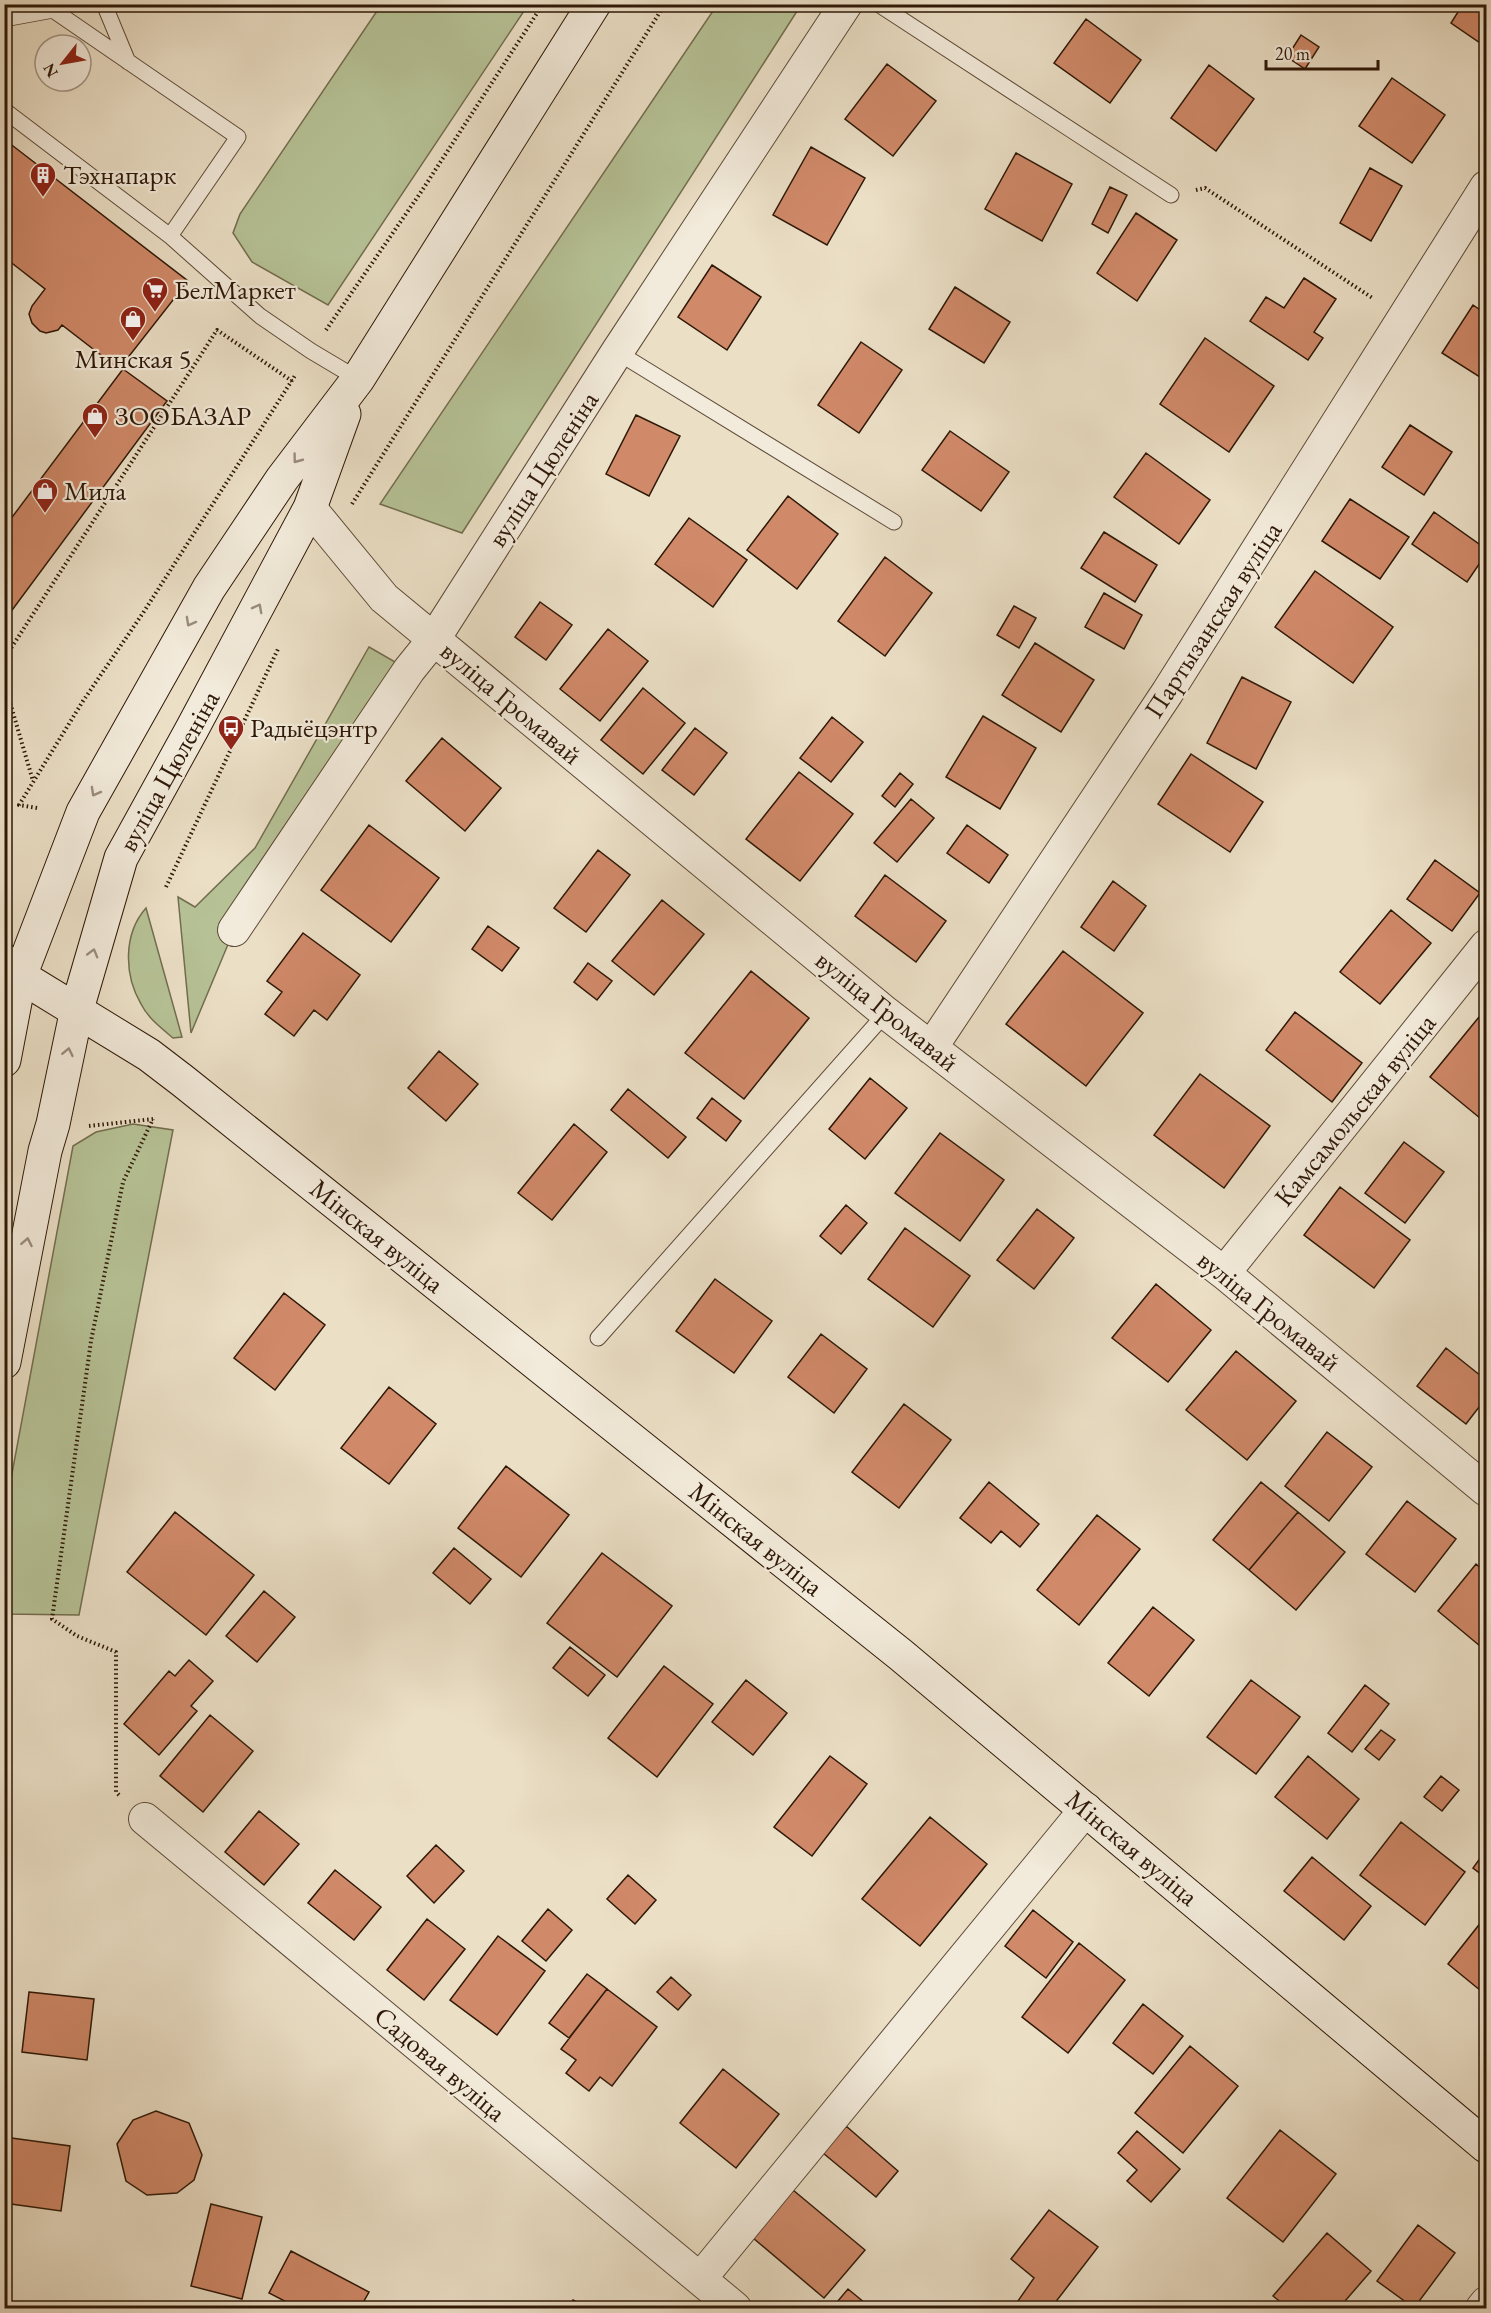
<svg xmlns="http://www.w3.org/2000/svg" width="1491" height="2313" viewBox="0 0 1491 2313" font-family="'EB Garamond',serif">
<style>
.green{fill:#b6c296;stroke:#726d4e;stroke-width:1.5}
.building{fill:#d08969;stroke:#2e1807;stroke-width:1.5}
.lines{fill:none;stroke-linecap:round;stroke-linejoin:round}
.lane-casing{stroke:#5d4a37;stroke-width:17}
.street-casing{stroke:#5d4a37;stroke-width:34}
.secondary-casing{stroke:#2e1807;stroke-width:35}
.path{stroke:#2e1807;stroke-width:4;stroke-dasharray:1.5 3;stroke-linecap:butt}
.lane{stroke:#f2eada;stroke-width:15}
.street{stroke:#f2eada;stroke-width:32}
.secondary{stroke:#f2eada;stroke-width:33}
.oneway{stroke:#9a8c7b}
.labels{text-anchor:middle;stroke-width:4.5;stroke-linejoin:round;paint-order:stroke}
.poi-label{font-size:27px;fill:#2e1807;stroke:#f2eada;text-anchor:start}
.street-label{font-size:27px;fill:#2e1807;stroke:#f2eada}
</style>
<rect width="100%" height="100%" fill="#ebdfc6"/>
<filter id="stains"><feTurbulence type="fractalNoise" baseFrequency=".00333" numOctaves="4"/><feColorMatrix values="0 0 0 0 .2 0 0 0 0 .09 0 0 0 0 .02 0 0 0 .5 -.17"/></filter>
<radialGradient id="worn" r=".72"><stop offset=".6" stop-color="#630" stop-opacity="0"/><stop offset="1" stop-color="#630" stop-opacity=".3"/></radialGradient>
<path class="green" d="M381,5H528L328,305L252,262L233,233L240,214Z
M717,5H801L462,533L380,504Z
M369,647L409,670L234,930L191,1033L178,897L195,907L255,848Z
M146,908L182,1037L173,1038C161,1028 148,1018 141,1004C124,975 123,934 146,908Z
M133,1124L173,1130L79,1615L5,1614V1511L73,1146L96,1132Z"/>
<path class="building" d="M1463,4H1486V47L1451,23Z
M1086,19L1141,60L1110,103L1054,63Z
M1301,35L1319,47L1305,69L1287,57Z
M887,64L936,101L893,156L845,119Z
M1209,65L1254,99L1216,151L1171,118Z
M1392,78L1445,115L1412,163L1359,126Z
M4,139L188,281L119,369L62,325L58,330L46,333L40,331L32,323L29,314L32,306L45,289L4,257Z
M811,147L865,178L827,245L773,215Z
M1016,153L1072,184L1042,241L985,209Z
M1370,168L1402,186L1371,241L1340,223Z
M1110,187L1127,195L1108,233L1092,224Z
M1136,213L1177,240L1137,301L1097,273Z
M712,265L761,297L727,350L678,317Z
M1304,278L1336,299L1314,332L1323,338L1308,360L1250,321L1266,297L1284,308Z
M955,287L1010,322L984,363L929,329Z
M1473,305L1486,314V381L1442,353Z
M1205,338L1274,386L1229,452L1160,404Z
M861,342L902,370L859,433L818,405Z
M123,369L167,401L4,621V528Z
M636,415L680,436L649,496L606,474Z
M1410,425L1452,452L1424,495L1382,467Z
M950,431L1009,472L981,511L922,470Z
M1146,453L1210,500L1179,544L1114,497Z
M788,496L838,534L797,589L747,550Z
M1350,499L1409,537L1380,579L1322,541Z
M1434,512L1486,549V554L1467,582L1412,544Z
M689,518L747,560L713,607L655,564Z
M1104,532L1157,565L1135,602L1081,568Z
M885,557L932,593L885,656L838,621Z
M1315,571L1393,627L1353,683L1275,627Z
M1104,593L1142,615L1124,649L1085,627Z
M540,602L572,625L546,660L515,637Z
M1014,606L1036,618L1019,648L997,635Z
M608,629L648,661L600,721L560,689Z
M1035,643L1094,680L1061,732L1002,695Z
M1242,677L1291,702L1256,769L1207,743Z
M643,688L685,723L643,774L601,740Z
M983,716L1036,748L1000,809L946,777Z
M832,717L863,742L831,782L800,758Z
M695,728L727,753L694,795L662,770Z
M442,738L501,788L465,831L406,781Z
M1191,754L1263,802L1230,852L1158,804Z
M799,772L853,814L800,881L746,839Z
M900,773L913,784L895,807L882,796Z
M911,799L934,818L897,862L874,843Z
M369,825L439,878L391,942L321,890Z
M967,825L1008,855L989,883L947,853Z
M598,850L630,875L586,932L554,908Z
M1435,860L1480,893L1452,931L1407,899Z
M885,875L946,921L916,962L855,916Z
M1113,881L1146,906L1114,951L1081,927Z
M662,900L704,934L654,995L612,961Z
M1391,910L1431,943L1380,1004L1340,972Z
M488,926L519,948L502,971L472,949Z
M303,933L360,975L327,1020L314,1010L294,1036L265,1014L282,992L267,981Z
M1063,951L1143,1013L1086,1086L1006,1024Z
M588,963L612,981L597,1000L574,982Z
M751,971L809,1018L744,1099L685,1053Z
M1295,1012L1362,1063L1332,1102L1266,1050Z
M1479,1017L1486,1024V1123L1430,1077Z
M439,1051L478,1084L446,1121L408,1088Z
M1200,1074L1270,1126L1224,1188L1154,1135Z
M870,1078L907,1108L865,1159L829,1129Z
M628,1089L686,1137L668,1158L611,1110Z
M712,1098L741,1121L726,1141L697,1118Z
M574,1124L607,1152L552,1220L518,1193Z
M940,1133L1004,1180L960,1241L895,1193Z
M1404,1142L1444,1172L1405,1223L1365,1193Z
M1340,1187L1410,1240L1374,1288L1304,1235Z
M846,1205L867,1223L841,1254L820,1236Z
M1037,1209L1074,1238L1034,1289L997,1260Z
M905,1228L970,1276L933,1327L868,1279Z
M715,1279L772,1321L734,1373L676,1331Z
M1156,1284L1211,1330L1168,1382L1112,1338Z
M284,1293L325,1325L275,1390L234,1358Z
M821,1334L867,1369L834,1413L788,1377Z
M1446,1348L1486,1380V1398L1466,1424L1417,1386Z
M1236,1351L1296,1401L1247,1460L1186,1410Z
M389,1387L436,1424L389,1484L341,1448Z
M904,1404L951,1440L899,1508L852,1472Z
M1327,1432L1372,1467L1329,1521L1285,1486Z
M506,1466L569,1515L521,1577L458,1528Z
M989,1482L1039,1524L1020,1547L1001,1531L991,1543L960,1518Z
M1261,1482L1298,1512L1249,1570L1213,1540Z
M1407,1501L1456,1539L1415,1592L1366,1554Z
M175,1512L254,1575L206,1635L127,1572Z
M1298,1512L1345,1552L1296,1610L1249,1570Z
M1097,1515L1140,1549L1079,1625L1037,1590Z
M454,1548L491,1579L470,1604L433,1573Z
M602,1553L672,1606L617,1677L547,1623Z
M1476,1564L1486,1573V1651L1438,1611Z
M264,1591L295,1617L257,1662L226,1636Z
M1153,1607L1194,1640L1149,1696L1108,1663Z
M570,1647L605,1675L588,1696L553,1668Z
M189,1660L213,1681L191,1706L197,1711L159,1755L124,1724L169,1671L175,1676Z
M664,1666L713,1704L657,1777L608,1738Z
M746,1680L787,1713L753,1755L712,1722Z
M1251,1680L1300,1717L1256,1774L1207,1737Z
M1365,1685L1389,1704L1352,1752L1328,1733Z
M210,1715L253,1751L203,1812L160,1776Z
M1381,1730L1395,1740L1379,1760L1365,1749Z
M830,1756L867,1784L812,1856L774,1827Z
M1308,1756L1359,1799L1327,1839L1275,1797Z
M1441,1776L1459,1790L1442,1811L1424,1797Z
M259,1811L299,1844L264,1885L225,1852Z
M930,1817L987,1864L920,1946L862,1899Z
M1401,1822L1465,1872L1425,1925L1360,1875Z
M436,1845L464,1871L434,1903L407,1876Z
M1486,1850V1878L1473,1868Z
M1312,1857L1371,1906L1344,1940L1284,1891Z
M335,1870L381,1907L354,1940L308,1903Z
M628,1875L656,1900L635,1924L607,1899Z
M548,1909L572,1930L546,1961L522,1941Z
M1033,1910L1073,1942L1046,1978L1005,1946Z
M1486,1916V1995L1448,1964Z
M427,1919L465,1949L424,2000L387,1970Z
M498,1936L545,1971L497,2035L450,2000Z
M1079,1943L1125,1980L1068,2053L1022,2017Z
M587,1974L607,1989L569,2038L549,2023Z
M671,1977L691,1995L678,2010L657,1992Z
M607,1989L657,2027L612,2086L600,2077L589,2091L566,2073L576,2060L561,2049Z
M29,1992L94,1999L87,2060L22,2052Z
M1143,2004L1183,2036L1153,2074L1113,2043Z
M1190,2046L1238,2086L1183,2153L1135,2113Z
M723,2069L779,2114L736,2168L680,2123Z
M156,2111L189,2123L202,2155L194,2180L177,2193L147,2195L126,2181L117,2144L133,2120Z
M846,2126L898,2171L876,2197L823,2153Z
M1280,2130L1336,2174L1283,2242L1227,2198Z
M1137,2131L1180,2169L1151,2202L1127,2181L1137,2170L1118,2153Z
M4,2137L70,2146L61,2211L4,2203Z
M793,2190L865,2250L824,2298L753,2238Z
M211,2204L262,2217L242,2299L191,2286Z
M1049,2210L1098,2247L1051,2308H1013L1034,2278L1011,2259Z
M1418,2225L1455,2253L1414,2308L1377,2281Z
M1327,2233L1371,2271L1339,2308H1288L1273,2296Z
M291,2251L369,2292L360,2308H298L269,2293Z
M848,2289L871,2308H832Z
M573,2300L587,2308H568Z"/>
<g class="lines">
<g class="lane-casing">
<path id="lane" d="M104,4L128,62
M878,4L1171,195
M4,19L53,10L238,137L170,236L260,316L311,351L358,379
M4,110L170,236
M617,352L894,522
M598,1338L886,1013"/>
</g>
<g class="street-casing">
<path id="street" d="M310,508L384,598L886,1013L1224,1273L1486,1490
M234,930L409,670L434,639L617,352L846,4
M931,1048L1167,693L1486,187
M1224,1273L1486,946
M145,1819L735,2308
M700,2279L1086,1809
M1482,2308L1486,2303"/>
</g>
<g class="secondary-casing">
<path id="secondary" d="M4,961L20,976L149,1055L183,1081L901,1655L1486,2146
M4,1060L20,976L83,812L209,588L282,479L358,379L594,4
M4,1362L45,1151L53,1124L77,1009L121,858L192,729L310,508L344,414"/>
</g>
<path class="path" d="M1196,190L1205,188L1374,299
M326,330L421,192L543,4
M352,504L665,4
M4,659L217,330L292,381
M4,682L33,781
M37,808L19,805L83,701L143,613L296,374
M166,887L278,649
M89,1126L153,1119
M119,1795L116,1792V1652L77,1636L52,1619L91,1341L123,1182L153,1119"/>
<use href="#lane" class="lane"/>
<use href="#street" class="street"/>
<use href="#secondary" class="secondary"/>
</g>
<defs><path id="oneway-chevron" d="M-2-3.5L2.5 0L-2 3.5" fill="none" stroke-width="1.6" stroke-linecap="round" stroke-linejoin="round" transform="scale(1.5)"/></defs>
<g class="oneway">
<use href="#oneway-chevron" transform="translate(297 459) rotate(127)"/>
<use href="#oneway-chevron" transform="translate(258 608) rotate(-62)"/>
<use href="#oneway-chevron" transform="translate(190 622) rotate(119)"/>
<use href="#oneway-chevron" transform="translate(95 792) rotate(119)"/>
<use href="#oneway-chevron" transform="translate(93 953) rotate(-74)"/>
<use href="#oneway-chevron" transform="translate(68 1052) rotate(-78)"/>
<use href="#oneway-chevron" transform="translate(27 1242) rotate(-79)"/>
</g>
<defs>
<g id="building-pin" transform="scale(1.35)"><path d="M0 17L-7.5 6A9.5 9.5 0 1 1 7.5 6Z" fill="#8f2418" stroke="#f2eada"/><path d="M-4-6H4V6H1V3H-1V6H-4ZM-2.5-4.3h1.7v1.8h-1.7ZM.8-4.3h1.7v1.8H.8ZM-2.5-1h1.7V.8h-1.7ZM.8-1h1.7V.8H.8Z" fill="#fff"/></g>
<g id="supermarket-pin" transform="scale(1.35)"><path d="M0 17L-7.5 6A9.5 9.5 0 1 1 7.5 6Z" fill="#8f2418" stroke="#f2eada"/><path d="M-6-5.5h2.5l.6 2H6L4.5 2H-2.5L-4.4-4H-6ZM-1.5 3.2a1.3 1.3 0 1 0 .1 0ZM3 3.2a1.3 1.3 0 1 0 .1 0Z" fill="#fff"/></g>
<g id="shop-pin" transform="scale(1.35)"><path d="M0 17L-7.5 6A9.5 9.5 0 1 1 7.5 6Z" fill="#8f2418" stroke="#f2eada"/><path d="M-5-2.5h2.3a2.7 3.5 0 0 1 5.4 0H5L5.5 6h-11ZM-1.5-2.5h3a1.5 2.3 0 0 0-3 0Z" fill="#fff"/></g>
<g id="bus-pin" transform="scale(1.35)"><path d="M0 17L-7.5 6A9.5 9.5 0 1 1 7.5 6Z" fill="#8f2418" stroke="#f2eada"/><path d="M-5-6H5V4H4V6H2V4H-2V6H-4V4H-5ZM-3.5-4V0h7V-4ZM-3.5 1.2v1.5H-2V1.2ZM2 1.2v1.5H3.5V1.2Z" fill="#fff"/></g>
</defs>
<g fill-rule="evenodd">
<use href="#building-pin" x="43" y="175"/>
<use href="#supermarket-pin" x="155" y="290"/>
<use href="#shop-pin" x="133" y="319"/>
<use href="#shop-pin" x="95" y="416"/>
<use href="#shop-pin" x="45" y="491"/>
<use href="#bus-pin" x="231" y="728"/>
</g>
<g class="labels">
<g class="poi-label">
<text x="63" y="184">Тэхнапарк</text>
<text x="174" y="299">БелМаркет</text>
<text x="133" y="368" text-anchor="middle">Минская 5</text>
<text x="115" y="425">ЗООБАЗАР</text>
<text x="64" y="500">Мила</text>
<text x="250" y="737">Радыёцэнтр</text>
</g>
<g class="street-label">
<text transform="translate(543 469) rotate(-57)" y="9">вуліца Цюленіна</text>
<text transform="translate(1213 620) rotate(-57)" y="9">Партызанская вуліца</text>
<text transform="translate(511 703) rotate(40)" y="9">вуліца Громавай</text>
<text transform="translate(169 771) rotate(-61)" y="9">вуліца Цюленіна</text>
<text transform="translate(887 1011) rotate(39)" y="9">вуліца Громавай</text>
<text transform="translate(1355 1110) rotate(-51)" y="9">Камсамольская вуліца</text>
<text transform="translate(377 1236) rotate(39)" y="9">Мінская вуліца</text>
<text transform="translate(1269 1311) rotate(39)" y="9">вуліца Громавай</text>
<text transform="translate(756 1539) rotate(39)" y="9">Мінская вуліца</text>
<text transform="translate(1132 1848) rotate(40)" y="9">Мінская вуліца</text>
<text transform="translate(440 2064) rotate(40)" y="9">Садовая вуліца</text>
</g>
</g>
<rect width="1491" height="2313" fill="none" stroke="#ebdfc6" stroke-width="24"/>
<rect x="6" y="6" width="1479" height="2301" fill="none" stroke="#2e1807" stroke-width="3"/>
<rect x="12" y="12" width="1467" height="2289" fill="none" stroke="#2e1807" stroke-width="1.5"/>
<g transform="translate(63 63) rotate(239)"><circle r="28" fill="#f2eada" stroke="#a49686" stroke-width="1.5"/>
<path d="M0-4.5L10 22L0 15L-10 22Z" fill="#8f2418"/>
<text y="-9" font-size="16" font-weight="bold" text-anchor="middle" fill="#2e1807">N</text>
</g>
<path d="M1266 60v9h112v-9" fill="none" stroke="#2e1807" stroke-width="3"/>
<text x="1275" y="60" font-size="18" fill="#2e1807" stroke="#f2eada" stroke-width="4.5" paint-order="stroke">20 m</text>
<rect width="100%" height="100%" filter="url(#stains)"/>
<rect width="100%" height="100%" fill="url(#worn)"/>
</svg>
